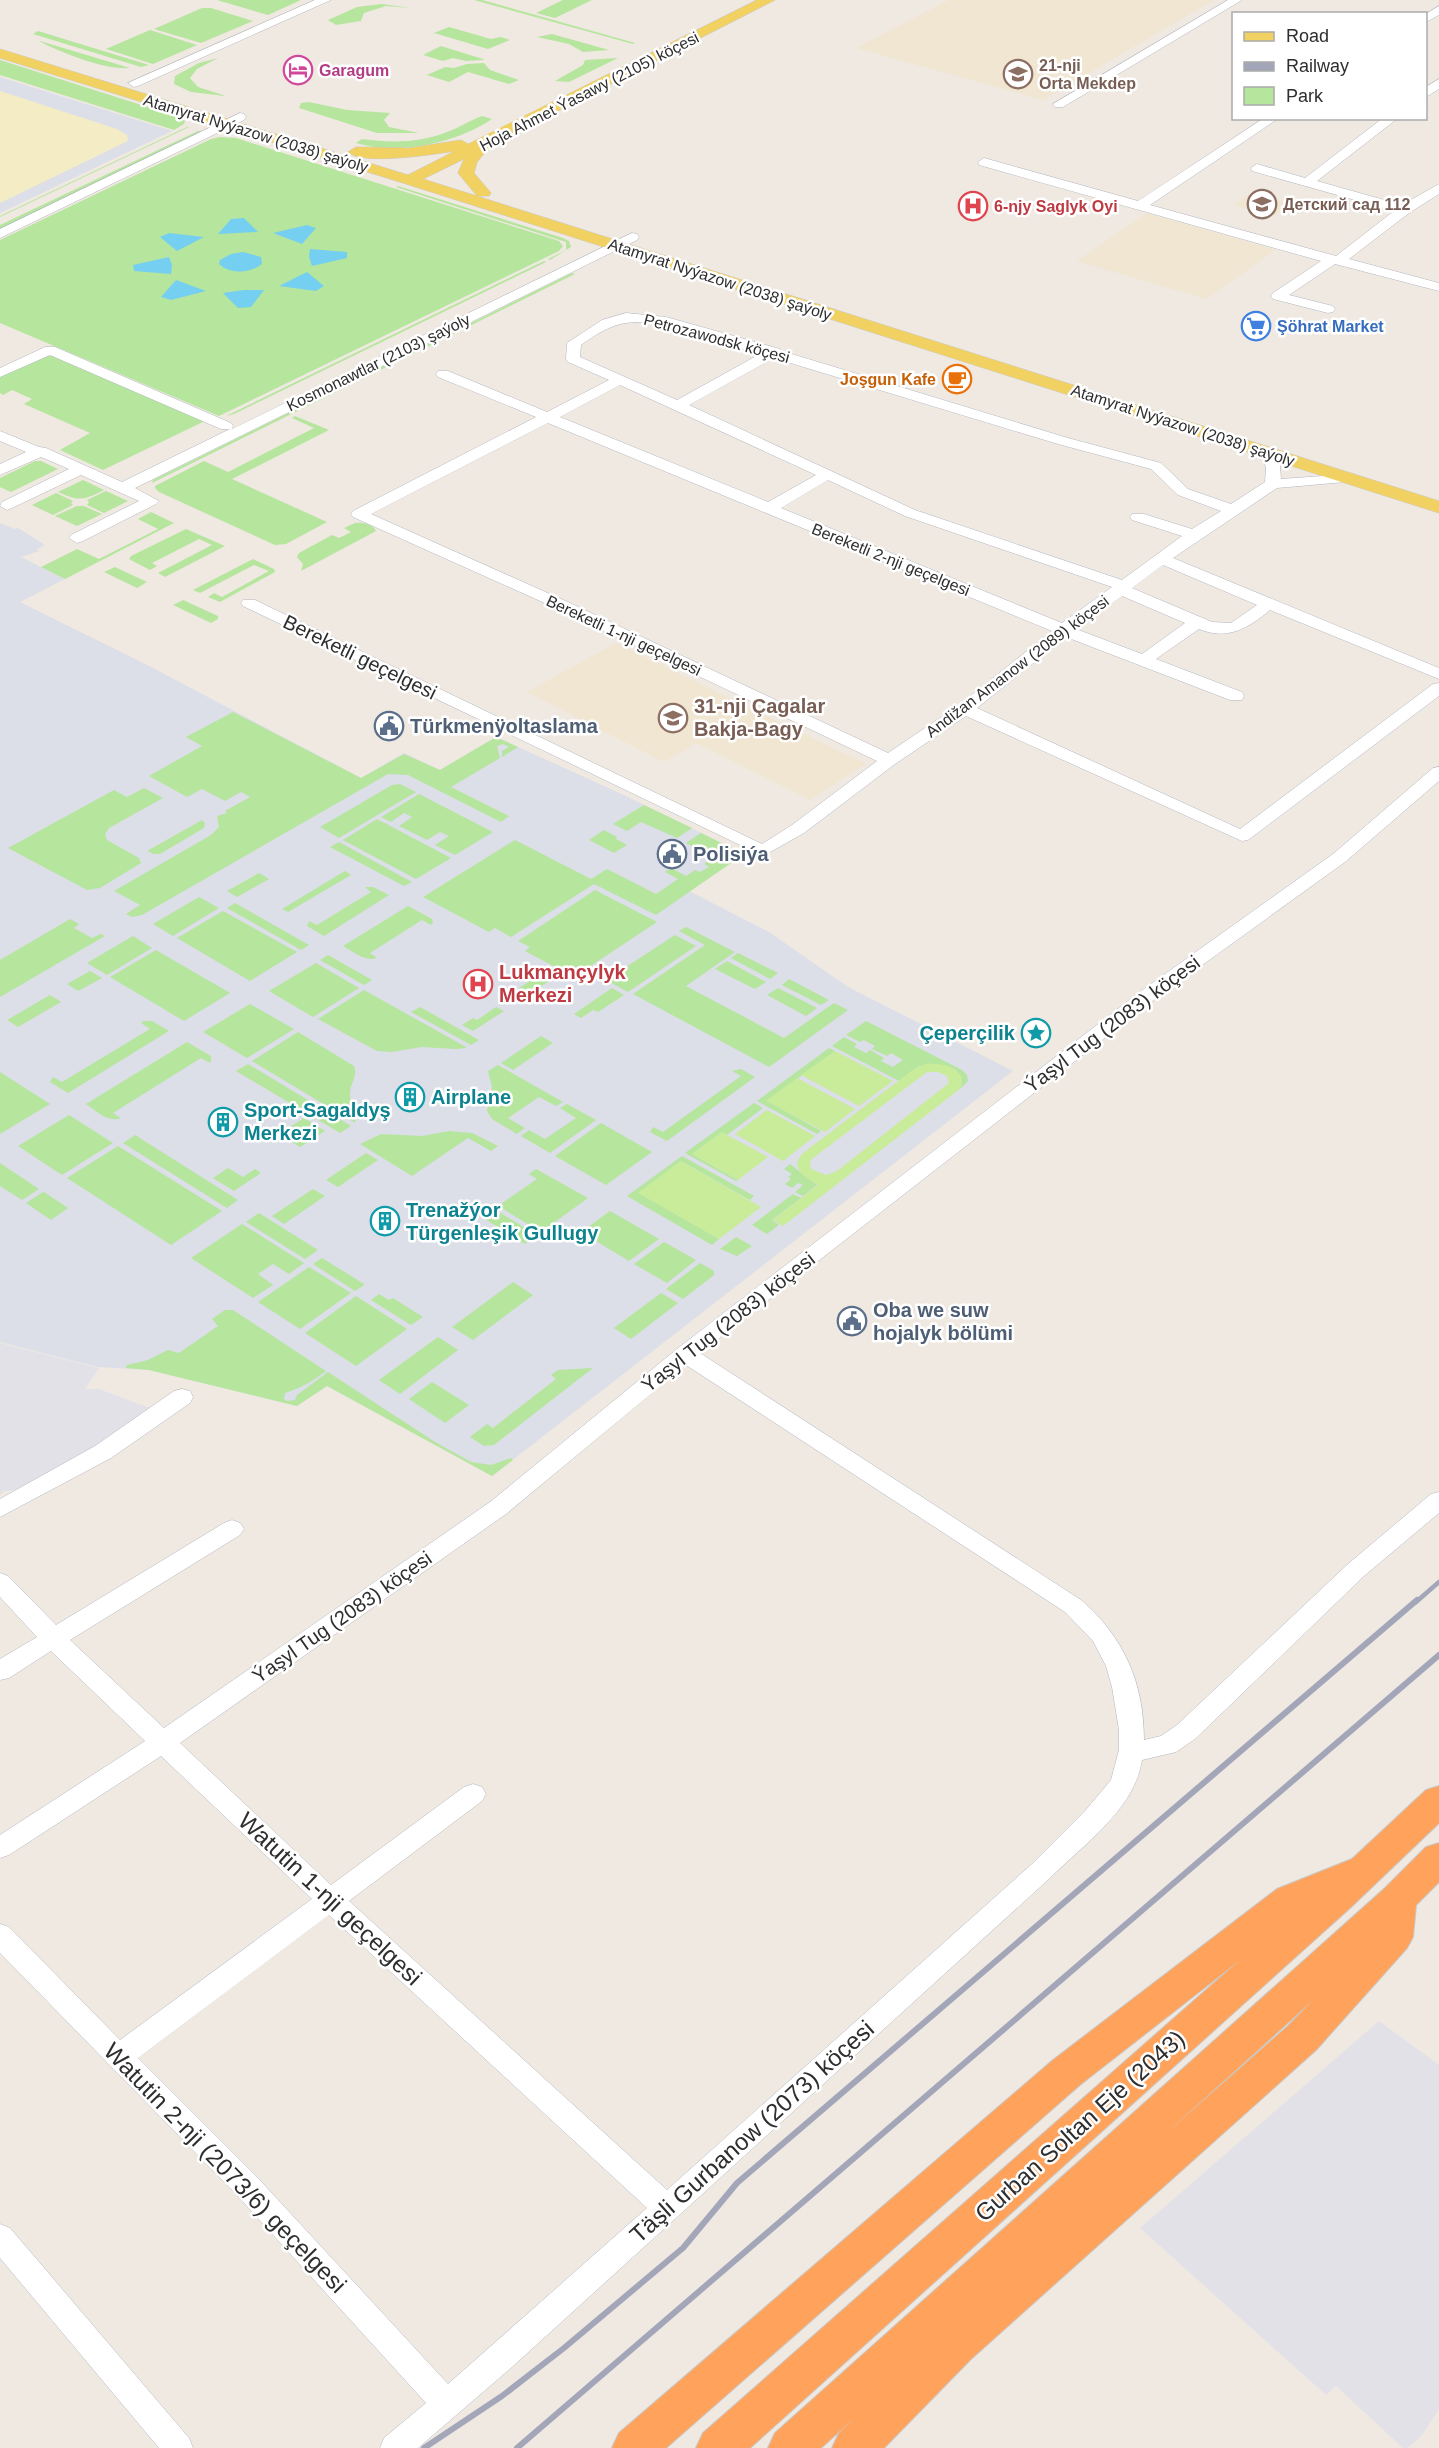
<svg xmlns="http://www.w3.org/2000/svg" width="1439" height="2448" viewBox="0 0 1439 2448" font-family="Helvetica,sans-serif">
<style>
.industrial{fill:#e3e1e8}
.education{fill:#f0e6d1}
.airport{fill:#dcdee8}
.green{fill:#b6e59e}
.sand{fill:#f3ecc5}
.pitch{fill:#c9ec9a;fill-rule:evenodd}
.water{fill:#75cff0}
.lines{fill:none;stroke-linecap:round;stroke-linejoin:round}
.minor-casing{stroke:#b4b7c1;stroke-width:1}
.major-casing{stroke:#c9c9c9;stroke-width:1}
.highway-casing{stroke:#c9c9c9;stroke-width:2}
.minor{fill:#fff;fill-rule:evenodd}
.major{fill:#f2d163;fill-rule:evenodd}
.highway{fill:#ffa35c;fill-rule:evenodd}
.rail-far1{stroke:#a3a6b8;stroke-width:4.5}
.rail{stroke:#a3a6b8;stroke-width:6}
.labels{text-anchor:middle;stroke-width:5;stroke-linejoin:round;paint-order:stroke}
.far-education-label{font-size:16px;font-weight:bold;fill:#785e54;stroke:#fff;text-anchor:start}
.far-hotel-label{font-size:16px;font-weight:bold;fill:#b23c85;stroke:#fff;text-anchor:start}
.far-street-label{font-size:16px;fill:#2e2e2e;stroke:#fff}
.far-health-label{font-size:16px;font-weight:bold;fill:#be3a42;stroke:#fff;text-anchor:start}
.far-shop-label{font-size:16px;font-weight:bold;fill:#366cbe;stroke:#fff;text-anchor:start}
.far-food-label{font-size:16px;font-weight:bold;fill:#c56008;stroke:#fff;text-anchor:end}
.street-label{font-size:20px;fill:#2e2e2e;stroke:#fff}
.education-label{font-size:20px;font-weight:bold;fill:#785e54;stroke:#fff;text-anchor:start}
.service-label{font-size:20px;font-weight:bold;fill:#4e5e75;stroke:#fff;text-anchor:start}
.health-label{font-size:20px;font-weight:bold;fill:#be3a42;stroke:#fff;text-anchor:start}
.culture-label{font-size:20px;font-weight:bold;fill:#0d838f;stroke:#fff;text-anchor:start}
.near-street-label{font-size:24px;fill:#2e2e2e;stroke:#fff}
</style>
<rect width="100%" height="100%" fill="#efe9e1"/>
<path class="industrial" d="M0,1343L99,1368L85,1389H99L155,1410L26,1490L4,1491L0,1494Z
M1379,2021L1439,2065V2409L1422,2435L1408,2448H1403L1336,2386L1326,2395L1140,2228Z"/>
<path class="education" d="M949,0H1214L1043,100L856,48Z
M1252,192L1291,204L1273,216L1234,205Z
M1147,213L1276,250L1206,299L1077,261Z
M616,643L866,764L810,800L696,743L664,762L527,692Z"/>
<path class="airport" d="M0,77L172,131L0,213Z
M0,523L15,529L18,528L45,545L37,549L39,551L21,557L65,579L20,602L155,669L361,778L404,753L440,770L496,737L626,796L744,854L689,891L769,932L848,987L1013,1071L492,1476L327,1386L297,1406L149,1370L98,1367L0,1342Z"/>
<path class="green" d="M217,0H301L268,15Z
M474,0H482L635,43L633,44Z
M563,0H592L555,18L536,13Z
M382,4L411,8L386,6L364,13L361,21L336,25L328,20L357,7Z
M202,8H211L253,21L201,43L154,29Z
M449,27L491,39L501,37L510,40L488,49L434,33Z
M150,30L197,45L153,64L106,49Z
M38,31L149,65L141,67L33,34Z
M552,34L609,50L583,52L569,44L537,37Z
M39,41H40L130,68C104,70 62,53 39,41Z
M441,46L483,59L484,60L466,61L453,58L443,61L423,55Z
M218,58L197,69L190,78L198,87L226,96L191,92L174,84L175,76L199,63Z
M618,58L569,82L555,81L583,65L585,60Z
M0,60L179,117L185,121L184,124L174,130L0,75Z
M484,63L490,70L519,80L509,84L468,72L449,82L427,75L445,67L454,68L467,64Z
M309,102L347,110L390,113L384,120L389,127L419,133H377L299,108L301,103Z
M482,116L492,119C456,143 399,156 356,143L362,139C391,143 420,143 447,132C459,128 470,120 482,116Z
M187,127H189L0,217V216Z
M198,131H203L0,229V225Z
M220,137L236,138L559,241L563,246L559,251L219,416L0,323V240L211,139Z
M398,186L563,238L569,241L571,247L550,260L548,259L566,250V242L396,187Z
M544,261L546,262L234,414L226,416Z
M572,273L575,274L152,483L153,480Z
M46,356H53L205,421L103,470L60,450L90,433L24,404L32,399L12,390L3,395L0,393V376Z
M295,416L329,430L232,479L327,522L286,544L275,545L159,492L155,488V486L204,461L228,472L314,428L292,418Z
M35,461H41L58,469L11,492L0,487V478Z
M83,480L104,490C84,500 80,502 58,492Z
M106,491L128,501L104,513L87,505L89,502L87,500Z
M56,493L73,501L71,503L73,505L53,515L32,505Z
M77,506H84L102,514L77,526L55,516Z
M151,512L174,523L65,579L41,567L77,549L99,559L158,529L138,519Z
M355,523C362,522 373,524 376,531L301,571L303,564L297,557L299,553L332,535L339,538L351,532L344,528Z
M186,529L225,546L165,577L158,573L212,545L199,539L152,563L157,566L150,570L129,559L131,556Z
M253,559L274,569L275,572L220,602L208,597L214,593L222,597L269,571L254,565L200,593L193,590Z
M115,567L147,582L137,588L104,572Z
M183,600L218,616V619L211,623L173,605Z
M233,712L361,778L404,754L440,770L496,737L518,747L502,757V751L509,747L503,744L497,746L500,758L451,787L509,816L501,822L408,775L388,774L142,915L132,917L126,914L140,905L114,891L211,835L219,827L217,816L227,813L225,811L250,797L241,792L225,801L202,789L187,797L149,776L202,746L186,737Z
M400,784L416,792L339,838L320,827L392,785Z
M144,788L163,798L109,828L105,834L107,840L139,858L141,863L100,888L87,890L8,848L114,790L127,797Z
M419,794L493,832L455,855L435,845L449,836L440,832L427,840L399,826L412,817L404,813L391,822L381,817Z
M644,805L692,828L677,838L641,822L627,831L613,824Z
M377,819L451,858L416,879L343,840Z
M202,820L205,823L204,828L160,854H154L147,851Z
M604,830L617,837L616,839L627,845L614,853L589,840Z
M701,833L744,854L656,915L594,884L511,937L495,928L489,932L423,897L515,840L591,879L607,869L656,894L678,879L665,872L671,868L686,876L695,870L700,872L709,867L704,864L714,857L686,843Z
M339,842L412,882L404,886L330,847Z
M345,871L351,875L288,912L282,909Z
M259,873L269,879L237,897L227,891Z
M365,887H373L389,895L324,936L307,926L309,921L317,925L371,892Z
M595,890L657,922L574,977L525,951L530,947L518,941Z
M199,897L219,908L173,936L153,924Z
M235,903L309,945L301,950L227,908Z
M408,906L432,919L433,923L431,925L422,920L370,953L377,958C365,962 354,952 343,946Z
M223,911L297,952L250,981L177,938Z
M70,919L79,924L74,928L92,938L101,934L105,936L0,997V960Z
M686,927L735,952L686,986L784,1038L834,1003L848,1010L769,1067L633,994L705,945L679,931Z
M675,935L696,946L628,992L606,980Z
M133,936L152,948L107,975L87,963Z
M156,950L230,993L184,1021L110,977Z
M738,953L778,973L770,979L731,958Z
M328,955L372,980L364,985L320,960Z
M727,961L766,982L755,989L715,969Z
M316,963L359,988L313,1017L269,991Z
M548,969L559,975L530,993L519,988Z
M90,971L102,978L78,991L67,984Z
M789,979L829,1000L821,1005L782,985Z
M612,988L624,995L598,1012L593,1010L581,1018L574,1014Z
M778,988L817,1008L806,1016L767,995Z
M364,990L466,1047V1048L456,1049L421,1047L392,1052L377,1051L318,1019Z
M50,995L61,1002L18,1027L7,1020Z
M250,1004L294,1029L247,1058L203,1032Z
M420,1007L479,1040L471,1045L411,1012Z
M496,1007L504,1011L473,1031L462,1025L473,1018L477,1020Z
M144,1021H152L169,1031L68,1093L50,1082L53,1077L62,1082L150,1029L141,1023Z
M866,1021L962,1070L967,1075L968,1081L961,1088L962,1078L955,1069L919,1066L899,1081L832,1046L844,1037L857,1044L854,1047L866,1053L870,1050L884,1058L881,1061L893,1067L903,1060L891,1053L887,1056L872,1049L875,1046L864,1040L860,1042L846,1035Z
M298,1032L354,1066C358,1077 350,1083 350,1094C350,1105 357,1112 355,1123L252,1061Z
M541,1036L553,1043L513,1070L501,1063Z
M187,1042L211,1056V1061L210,1063L201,1058L113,1113L121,1118C108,1123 96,1111 86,1104Z
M829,1048L835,1051L767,1101L821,1131L817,1134L757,1101Z
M248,1064L351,1126L340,1133L236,1071Z
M498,1065L563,1102L556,1106L539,1097L508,1118L525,1128L517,1134L492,1119L487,1111L492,1087L488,1071Z
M741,1069L755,1077L667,1141L650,1132L653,1127L663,1132L741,1076L732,1071Z
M0,1072L50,1104L0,1134Z
M754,1103L763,1108L727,1135L722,1132L692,1154L738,1180L736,1181L685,1153Z
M567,1104L596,1120L550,1153L521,1136L529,1130L545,1139L576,1118L560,1108Z
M69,1115L113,1143L62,1175L18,1146Z
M304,1118L325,1131L300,1147L279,1134Z
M601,1123L652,1152L606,1185L555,1156Z
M449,1131L472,1133L498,1146L491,1151L468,1138L412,1176L360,1144L381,1134L422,1136Z
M135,1135L238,1200L227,1208L123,1143Z
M118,1146L222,1211L171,1245L67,1178Z
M366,1153L378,1160L338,1187L326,1180Z
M682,1156L754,1196L750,1200L681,1161L639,1193L719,1239L712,1245L627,1196Z
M0,1163L39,1189L22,1200L0,1186Z
M790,1164L817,1185L803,1196L795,1192L803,1185L798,1183L792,1188L785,1184L791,1179L788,1177L792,1174L784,1169Z
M228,1168L243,1177L255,1169L261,1173L234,1191L213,1178Z
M536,1169L588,1198L541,1232L498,1206L537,1179L529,1174Z
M313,1189L325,1196L284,1224L272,1216Z
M43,1192H44L68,1208L51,1220L26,1203Z
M793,1194L801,1198L772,1220L779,1225L767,1234L752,1225Z
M497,1211L537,1235L525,1244L485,1219Z
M610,1211L659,1239L629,1261L581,1232Z
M259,1213L318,1250L305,1259L246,1222Z
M242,1224L304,1263L289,1274L273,1264L258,1274L273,1285L253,1298L191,1258Z
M736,1237L752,1246L737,1256L720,1249Z
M664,1242L696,1260L667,1283L634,1264Z
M322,1258L364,1284V1285L355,1291L313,1264Z
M700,1263L714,1271V1275L683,1299L666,1289Z
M309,1267L351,1293L300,1329L258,1302Z
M513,1282L533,1295L473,1340L452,1327Z
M661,1293L678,1303L631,1339L614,1328Z
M379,1294L389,1300L393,1298L423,1317L411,1325L371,1300Z
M356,1296L407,1329L356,1366L305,1333Z
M225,1310H233L326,1371C313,1381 301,1388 285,1393L284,1399L287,1401L295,1400L297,1395L328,1372L435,1442L471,1462L491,1465L511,1458L513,1460L492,1476L327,1386L297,1406L149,1370L126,1368L127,1365L148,1360L168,1350L179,1353L218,1326L212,1319Z
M438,1337L458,1350L400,1394L379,1380Z
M593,1368L494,1445L484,1446L470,1437L487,1424L493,1428L556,1379L551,1375L558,1370Z
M432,1382L469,1405L445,1423L409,1399Z"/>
<path class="sand" d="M0,91L117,129L127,135L128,141L0,203Z"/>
<path class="pitch" d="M835,1051L893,1081L859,1106L801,1075Z
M926,1064C940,1063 955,1065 962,1078L961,1088L783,1226L773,1220L818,1185C806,1177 788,1168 803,1153L914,1069ZM927,1072H938L947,1076L949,1083L837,1171L826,1175L811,1169L810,1161L813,1158Z
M797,1078L855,1109L825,1132L766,1101Z
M767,1110L815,1136L783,1161L735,1134Z
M722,1132L727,1135L768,1157L738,1180L692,1154Z
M681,1161L761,1207L719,1239L638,1193Z"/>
<path class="water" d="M244,218L258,232L218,234L231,219Z
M307,225L316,228L302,244L273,233Z
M169,233L204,237L177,251L160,237Z
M310,249L347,252V258L312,266L309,257Z
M243,252L261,257L262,264C251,273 231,275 219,264L220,260L231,254Z
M169,257L172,265L171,274L134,271L133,265Z
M307,272L324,286L316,291L279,286Z
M176,280L206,291L171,300L161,297Z
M244,290H264L251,307L238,308L223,293Z"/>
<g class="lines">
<g class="minor-casing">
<path id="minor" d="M315,0H331L138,86L134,87L128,83Z
M1228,0H1242L1063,107H1055L1053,104Z
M1439,6V15L1426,22V14Z
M1439,79V89L1426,97V87Z
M240,113L244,114L246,117L244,120L0,238V229Z
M1264,118H1279L1150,205L1336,256L1394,211L1252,171L1251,168L1257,164L1305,178L1383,118H1398L1317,181L1402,205L1439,184V194L1409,213L1349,259L1439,283V291L1335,264L1289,295L1333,306L1335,309L1333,312L1328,313L1273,299L1271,296L1273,293L1321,261L979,165L978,162L984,158L1138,201Z
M632,233L637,234L639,237L637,240L135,488L159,501L156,504L83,541L77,543L69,538L71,535L139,501L81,475L12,508L7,510L0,506L2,502L69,469L41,457L0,475V464L26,452L0,441V431L39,447L46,448L122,482L230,429H221L50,355L0,377V368L45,347H55L231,423L233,426L232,429Z
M626,313L666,317L780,349L782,351L1068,438L1161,463L1188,489L1231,504L1265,482L1266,469L1263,453L1266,450H1276L1279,453L1281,479L1350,474L1353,477L1345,482L1277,488L1173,558L1439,668V679L1270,610C1249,628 1227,641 1199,629L1156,659L1242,692L1244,696L1242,700H1230L1066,637L977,708L1240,829L1433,684L1439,683V696L1248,840L1242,841L966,716L895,764L804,833L763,856L243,606L241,603L243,600H255L762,844L792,825L877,761L558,609L353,517L351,514L353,511L536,417L438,377L436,374L438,371H448L547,412L609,380L568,362L566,359L567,343L602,320ZM637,322L664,325L760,354L677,400L580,357L581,345C599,332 615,322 637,322ZM774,358L1058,444L1151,469L1178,495L1221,511L1192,529L1144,514H1132L1130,517L1132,520L1182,536L1122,580L915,510L689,405ZM620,385L816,475L768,502L560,417ZM548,423L1052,631L959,705L888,753L570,603L371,514ZM828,480L905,516L1112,587L1062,623L781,508ZM1163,565L1257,605L1231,623L1212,622L1132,588ZM1122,596L1185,623L1142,654L1076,629Z
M1439,767V781L1345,862L1151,1002L700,1353L1081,1600C1124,1637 1144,1683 1144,1740L1161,1736L1177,1725L1348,1564L1431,1494L1439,1492V1513L1364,1576L1195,1739L1176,1752L1142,1760C1135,1809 1083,1845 1050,1878L512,2367L418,2448H380L384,2438L426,2403L235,2193L0,1953V1924L9,1927L120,2040L312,1899L161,1756L9,1855L0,1858V1835L145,1741L51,1651L9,1678L0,1680V1659L37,1637L0,1597V1573L8,1576L56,1625L224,1523L232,1520L240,1523L244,1529L240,1535L70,1640L164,1728L490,1502L677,1349L1137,994L1333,854L1433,768ZM686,1365L1065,1612L1093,1641L1106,1666L1112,1687L1119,1730V1750L1111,1780L1085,1811L1032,1864L667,2190L349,1901L482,1801L486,1794L482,1787L473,1784L464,1787L331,1885L180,1743L506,1514ZM329,1915L647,2208L448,2384L255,2175L138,2058Z
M182,1389L190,1391L193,1397L190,1403L111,1458L0,1517V1499L95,1446L174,1391Z
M0,2224L10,2228L189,2438L193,2448H159L0,2258Z"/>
</g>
<g class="major-casing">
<path id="major" d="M757,0H775L491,145L477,162L474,173L491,193L489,196H477L458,173L464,159L423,179L1439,501V513L403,183L0,58V49L408,175L455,151C436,154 361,166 348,152L356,147L409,148L461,140L468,144Z"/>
</g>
<g class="highway-casing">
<path id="highway" d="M1439,1786V1823L1350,1908L750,2448H696L703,2433L1240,1960L1081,2084L666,2448H612L619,2433L1053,2060L1277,1889L1352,1859L1426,1790Z
M1439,1843V1882L1416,1905L1413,1937L1407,1948L1316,2050L971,2359L884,2448H832L839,2433L853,2419L821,2448H768L775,2433L1385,1888L1426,1847ZM1313,2000L1288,2026L1163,2136Z"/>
</g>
<use href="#minor" class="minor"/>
<use href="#major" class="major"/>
<use href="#highway" class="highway"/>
<path class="rail-far1" d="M1416,1602L1439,1582"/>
<path class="rail" d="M424,2448L502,2396L564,2348L683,2248L737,2183L1417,1600
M517,2448L1439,1655"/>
</g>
<defs>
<g id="hotel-ring" transform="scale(1.5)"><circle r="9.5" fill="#fff" stroke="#d1479c" stroke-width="1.5"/><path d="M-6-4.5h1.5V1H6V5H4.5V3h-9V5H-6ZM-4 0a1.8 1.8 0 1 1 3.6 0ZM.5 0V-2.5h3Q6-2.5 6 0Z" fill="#d1479c"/></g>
<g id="school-ring" transform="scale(1.5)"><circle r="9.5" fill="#fff" stroke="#8d6e63" stroke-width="1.5"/><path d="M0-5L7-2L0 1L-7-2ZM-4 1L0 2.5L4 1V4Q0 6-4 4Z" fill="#8d6e63"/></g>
<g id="hospital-ring" transform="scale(1.5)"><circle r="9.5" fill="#fff" stroke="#e0444e" stroke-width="1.5"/><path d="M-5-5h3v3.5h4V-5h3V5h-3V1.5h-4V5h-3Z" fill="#e0444e"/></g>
<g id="supermarket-ring" transform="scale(1.5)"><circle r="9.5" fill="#fff" stroke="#3f7fe0" stroke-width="1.5"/><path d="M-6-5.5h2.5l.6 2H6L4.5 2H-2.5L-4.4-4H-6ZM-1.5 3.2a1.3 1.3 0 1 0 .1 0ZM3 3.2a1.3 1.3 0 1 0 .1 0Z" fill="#3f7fe0"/></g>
<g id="cafe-ring" transform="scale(1.5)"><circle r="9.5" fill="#fff" stroke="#e8710a" stroke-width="1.5"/><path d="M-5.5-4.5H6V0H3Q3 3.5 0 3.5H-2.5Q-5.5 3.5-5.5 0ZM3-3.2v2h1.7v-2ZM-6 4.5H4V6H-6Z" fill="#e8710a"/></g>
<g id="civic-ring" transform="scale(1.5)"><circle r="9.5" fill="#fff" stroke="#5c6f8a" stroke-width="1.5"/><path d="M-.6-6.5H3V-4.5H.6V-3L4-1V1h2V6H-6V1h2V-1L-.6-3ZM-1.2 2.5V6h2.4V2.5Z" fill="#5c6f8a"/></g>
<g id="sight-ring" transform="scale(1.5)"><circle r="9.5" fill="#fff" stroke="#0f9aa8" stroke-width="1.5"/><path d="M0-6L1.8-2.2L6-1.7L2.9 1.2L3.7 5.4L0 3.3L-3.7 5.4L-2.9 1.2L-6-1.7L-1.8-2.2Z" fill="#0f9aa8"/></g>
<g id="building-ring" transform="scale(1.5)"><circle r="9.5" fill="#fff" stroke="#0f9aa8" stroke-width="1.5"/><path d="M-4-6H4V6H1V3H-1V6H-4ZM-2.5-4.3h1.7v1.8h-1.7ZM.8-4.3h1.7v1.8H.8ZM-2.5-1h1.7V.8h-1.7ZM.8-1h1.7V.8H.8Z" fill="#0f9aa8"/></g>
</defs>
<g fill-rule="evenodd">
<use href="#hotel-ring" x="298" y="70"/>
<use href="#school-ring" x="1018" y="74"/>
<use href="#school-ring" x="1262" y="204"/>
<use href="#hospital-ring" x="973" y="206"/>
<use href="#supermarket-ring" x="1256" y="326"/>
<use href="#cafe-ring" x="957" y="379"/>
<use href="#school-ring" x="673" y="718"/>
<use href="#civic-ring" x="389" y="726"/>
<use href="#civic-ring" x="672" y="854"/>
<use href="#hospital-ring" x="478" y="984"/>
<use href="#sight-ring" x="1036" y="1033"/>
<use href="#building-ring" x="410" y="1097"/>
<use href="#building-ring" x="223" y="1122"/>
<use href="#building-ring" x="385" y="1221"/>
<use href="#civic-ring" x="852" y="1321"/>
</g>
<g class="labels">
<g class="far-education-label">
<text x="1039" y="71">21-nji<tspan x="1039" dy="18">Orta Mekdep</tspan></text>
<text x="1283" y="210">Детский сад 112</text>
</g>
<g class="far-hotel-label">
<text x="319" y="76">Garagum</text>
</g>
<g class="far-street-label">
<text transform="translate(589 91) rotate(-27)" y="6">Hoja Ahmet Ýasawy (2105) köçesi</text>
<text transform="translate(256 133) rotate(17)" y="6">Atamyrat Nyýazow (2038) şaýoly</text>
<text transform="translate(720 279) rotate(18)" y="6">Atamyrat Nyýazow (2038) şaýoly</text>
<text transform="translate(717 338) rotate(15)" y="6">Petrozawodsk köçesi</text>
<text transform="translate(378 362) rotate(-26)" y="6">Kosmonawtlar (2103) şaýoly</text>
<text transform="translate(1183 425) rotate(18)" y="6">Atamyrat Nyýazow (2038) şaýoly</text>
<text transform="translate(891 559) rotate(22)" y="6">Bereketli 2-nji geçelgesi</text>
<text transform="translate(624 635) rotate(25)" y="6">Bereketli 1-nji geçelgesi</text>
<text transform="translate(1017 666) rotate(-37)" y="6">Andižan Amanow (2089) köçesi</text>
</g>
<g class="far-health-label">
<text x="994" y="212">6-njy Saglyk Oyi</text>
</g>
<g class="far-shop-label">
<text x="1277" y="332">Şöhrat Market</text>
</g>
<g class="far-food-label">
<text x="936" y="385">Joşgun Kafe</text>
</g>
<g class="street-label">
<text transform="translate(360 657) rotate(26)" y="7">Bereketli geçelgesi</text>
<text transform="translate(1112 1024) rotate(-37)" y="7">Ýaşyl Tug (2083) köçesi</text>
<text transform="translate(728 1322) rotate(-38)" y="7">Ýaşyl Tug (2083) köçesi</text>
<text transform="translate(342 1617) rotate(-35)" y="7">Ýaşyl Tug (2083) köçesi</text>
</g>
<g class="education-label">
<text x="694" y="713">31-nji Çagalar<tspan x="694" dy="23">Bakja-Bagy</tspan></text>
</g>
<g class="service-label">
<text x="410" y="733">Türkmenÿoltaslama</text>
<text x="693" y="861">Polisiýa</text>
<text x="873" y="1317">Oba we suw<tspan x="873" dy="23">hojalyk bölümi</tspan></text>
</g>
<g class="health-label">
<text x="499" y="979">Lukmançylyk<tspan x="499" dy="23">Merkezi</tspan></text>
</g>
<g class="culture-label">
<text x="1015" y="1040" text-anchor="end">Çeperçilik</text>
<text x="431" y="1104">Airplane</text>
<text x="244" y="1117">Sport-Sagaldyş<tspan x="244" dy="23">Merkezi</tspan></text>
<text x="406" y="1217">Trenažýor<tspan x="406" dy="23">Türgenleşik Gullugy</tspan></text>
</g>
<g class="near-street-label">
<text transform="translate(330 1899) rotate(43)" y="8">Watutin 1-nji geçelgesi</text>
<text transform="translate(1080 2126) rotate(-42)" y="8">Gurban Soltan Eje (2043)</text>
<text transform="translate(752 2132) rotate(-42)" y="8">Täşli Gurbanow (2073) köçesi</text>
<text transform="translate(225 2168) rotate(46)" y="8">Watutin 2-nji (2073/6) geçelgesi</text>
</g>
</g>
<rect x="1232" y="12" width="195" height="108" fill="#ffffff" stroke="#ababab" stroke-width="1.5"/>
<rect x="1244" y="32" width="30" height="9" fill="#f2d163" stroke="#ababab" stroke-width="1.5"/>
<text x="1286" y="42" font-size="18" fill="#2e2e2e">Road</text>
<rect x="1244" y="62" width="30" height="9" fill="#a3a6b8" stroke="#ababab" stroke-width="1.5"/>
<text x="1286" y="72" font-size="18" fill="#2e2e2e">Railway</text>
<rect x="1244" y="87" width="30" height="18" fill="#b6e59e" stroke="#ababab" stroke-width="1.5"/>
<text x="1286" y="102" font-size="18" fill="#2e2e2e">Park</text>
</svg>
